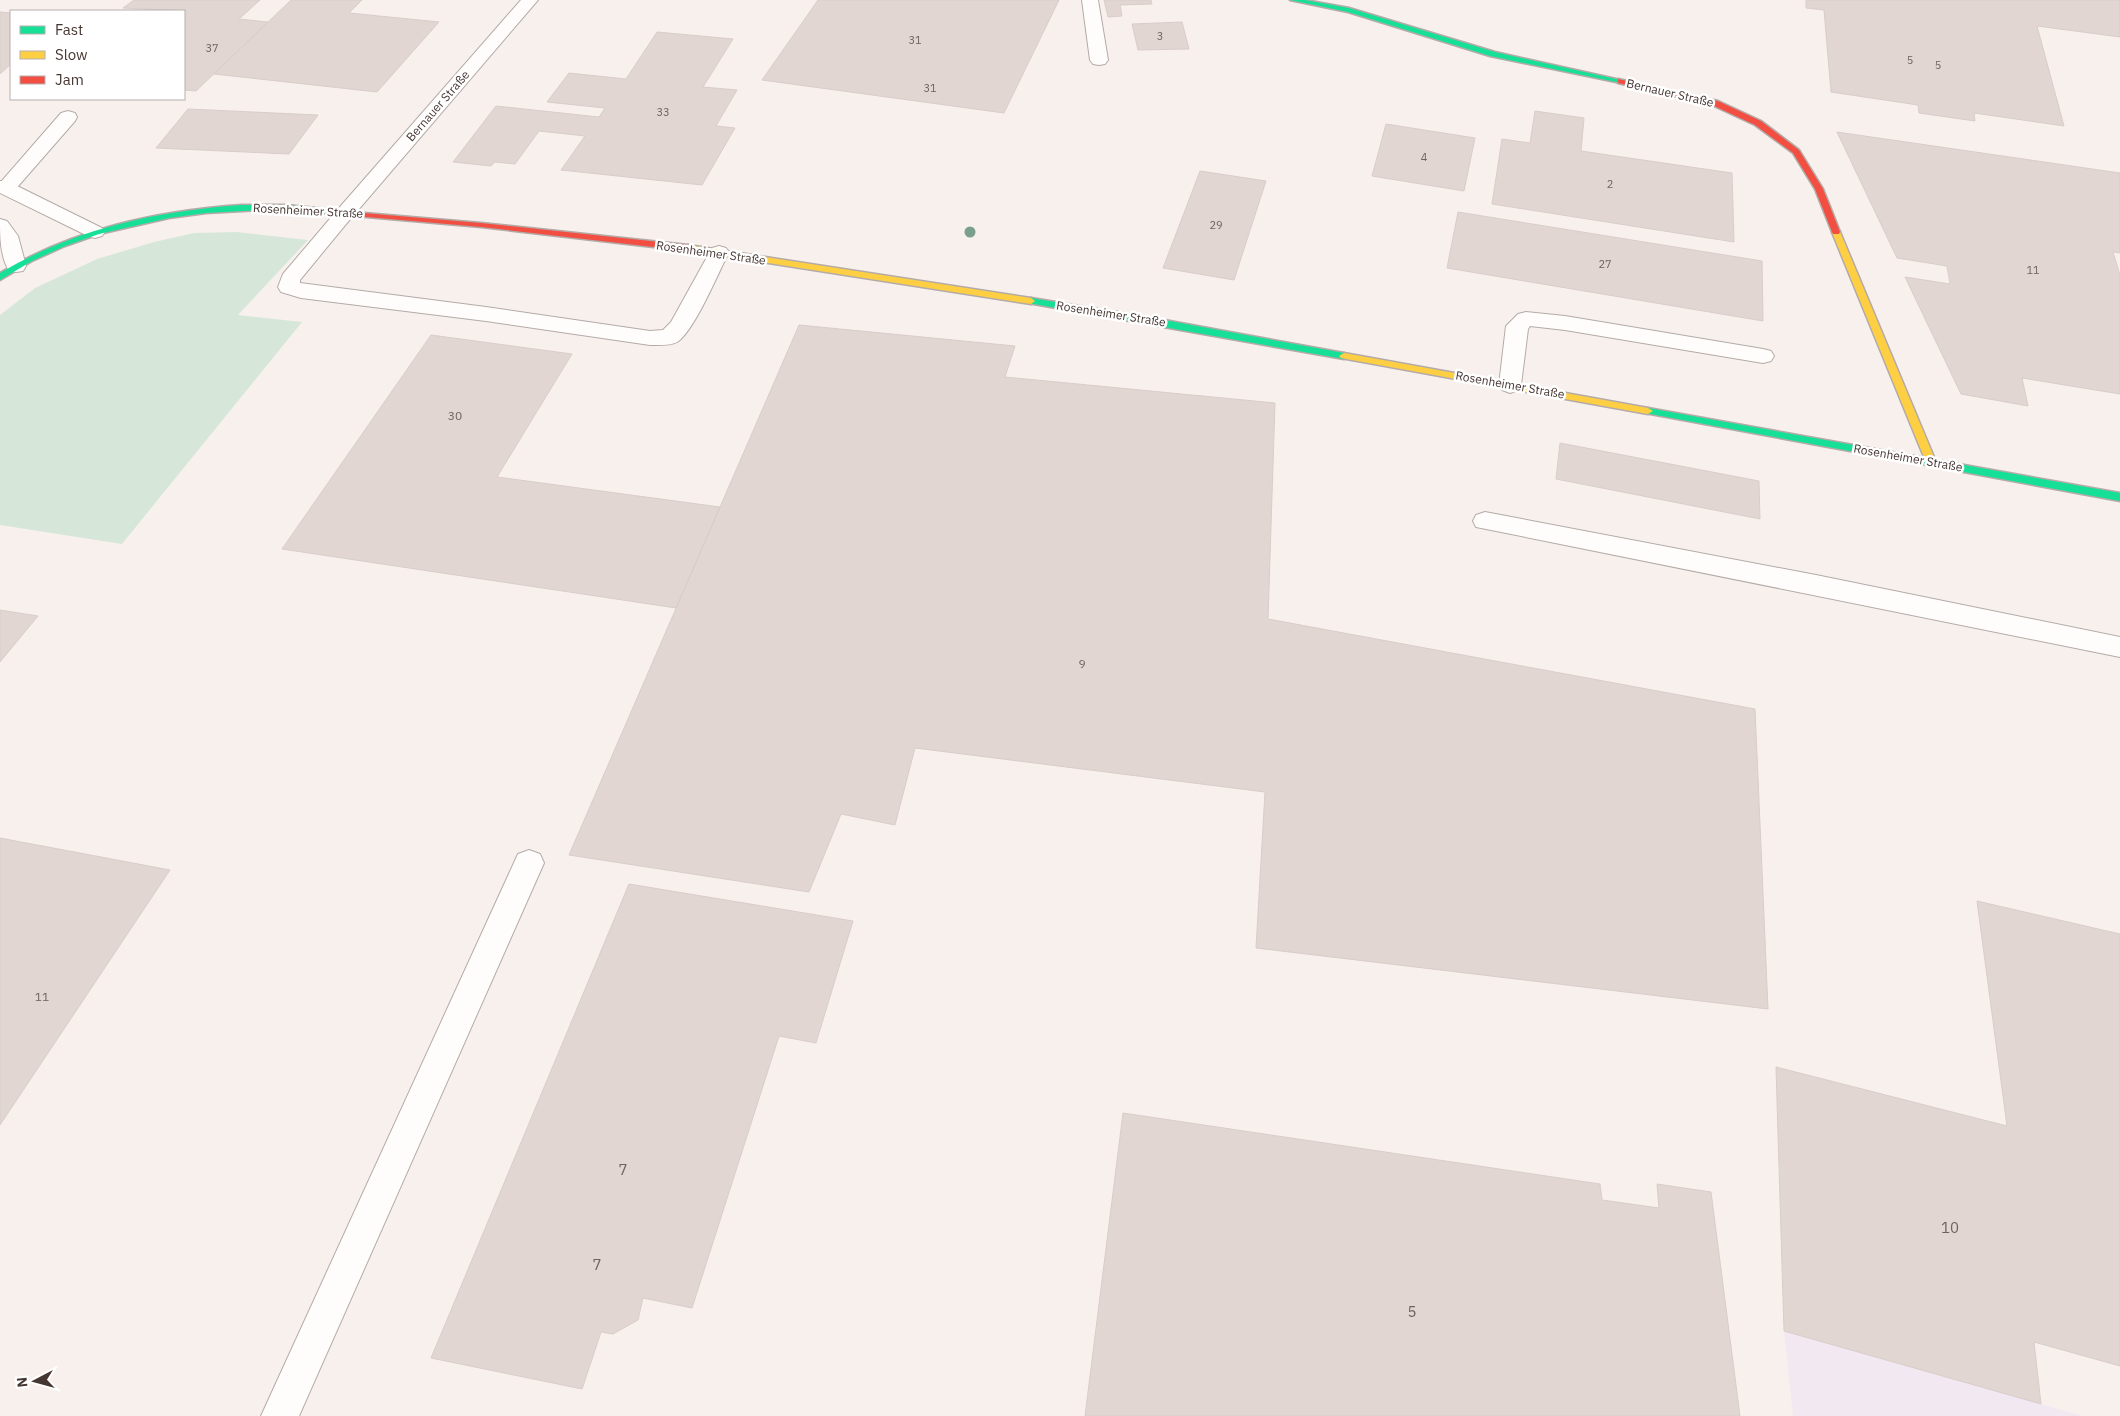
<svg xmlns="http://www.w3.org/2000/svg" width="2120" height="1416" viewBox="0 0 2120 1416" font-family="'IBM Plex Sans',sans-serif">
<style>
.education{fill:#f2e8f2}
.green{fill:#d6e7da}
.building{fill:#e1d6d2;stroke:#d8cdc9}
.lines{fill:none;stroke-linecap:round;stroke-linejoin:round}
.lane-casing{stroke:#b4aba7;stroke-width:2}
.street-casing{stroke:#b4aba7;stroke-width:2}
.fast-casing{stroke:#b4aba7;stroke-width:3}
.slow-casing{stroke:#b4aba7;stroke-width:3}
.jam-casing{stroke:#b4aba7;stroke-width:3}
.lane{fill:#fefdfc;fill-rule:evenodd}
.street{fill:#fefdfc;fill-rule:evenodd}
.fast{fill:#16e098;fill-rule:evenodd}
.slow{fill:#ffcf43;fill-rule:evenodd}
.jam{fill:#f24e42;fill-rule:evenodd}
.tree{fill:#7a9f8d}
.labels{text-anchor:middle;stroke-width:5;stroke-linejoin:round;paint-order:stroke}
.far-number-label{font-size:11px;fill:#70625d}
.far-street-label{font-size:12px;fill:#453631;stroke:#fff}
.number-label{font-size:12px;fill:#70625d}
.near-number-label{font-size:15px;fill:#70625d}
</style>
<rect width="100%" height="100%" fill="#f8f0ed"/>
<path class="education" d="M1784,1331L2041,1404L2082,1416H1793Z"/>
<path class="green" d="M237,232L308,240L238,315L302,322L122,544L0,525V315L35,288L97,259L154,242L194,233Z"/>
<path class="building" d="M134,0H260L239,19L268,22L196,91L184,90V11L123,8Z
M291,0H362L349,13L439,22L377,92L214,74Z
M818,0H1059L1004,113L762,80Z
M1104,0H1151L1152,4L1120,5L1122,16L1108,17Z
M1806,0H2120V37L2037,26L2064,126L1974,113L1975,121L1919,113L1918,105L1831,92L1824,10L1806,8Z
M0,12L11,13V64L0,74Z
M1182,22L1189,49L1138,50L1132,24Z
M657,32L733,39L703,87L737,90L716,126L735,128L702,185L561,170L585,136L539,131L515,164L495,162L491,166L453,162L496,106L599,117L605,108L547,102L569,73L626,79Z
M188,109L318,115L289,154L156,148Z
M1535,111L1584,118L1581,151L1732,173L1734,242L1492,204L1502,139L1530,143Z
M1386,124L1475,138L1464,191L1372,176Z
M1837,132L2120,173V253L2113,252L2120,275V394L2022,378L2028,406L1961,394L1905,277L1950,284L1947,266L1897,258Z
M1200,171L1266,181L1234,280L1163,268Z
M1458,212L1762,261L1763,321L1447,268Z
M799,325L1015,346L1005,377L1275,403L1268,619L1755,709L1768,1009L1256,948L1265,792L915,748L895,825L841,814L809,892L569,855Z
M431,335L572,354L497,477L720,507L676,608L282,549Z
M1560,443L1759,481L1760,519L1556,479Z
M0,610L38,616L0,662Z
M0,838L170,870L0,1125Z
M629,884L853,921L816,1043L779,1036L692,1308L643,1298L638,1320L613,1334L601,1332L582,1389L431,1358Z
M1977,901L2120,934V1366L2034,1342L2041,1404L1784,1331L1776,1067L2007,1126Z
M1123,1113L1600,1184L1602,1200L1659,1208L1657,1184L1711,1192L1740,1416H1085Z"/>
<g class="lines">
<g class="lane-casing">
<path id="lane" d="M1082,0H1098L1108,60L1105,64L1099,65L1093,64L1090,60Z
M68,111L75,113L77,117L75,121L13,192L6,194L0,192V183L61,113Z
M346,206L353,208L356,212L300,280V283L486,307L650,331L663,330L671,322L712,248L719,246L726,248L729,252C719,271 694,332 677,342C670,346 658,345 650,345L486,321L301,298L281,292L278,287L283,274L339,208Z
M1526,312L1565,316L1763,349L1771,351L1774,356L1771,361L1763,363L1565,330L1530,326L1528,329L1521,385L1518,390L1510,393L1502,390L1499,385L1506,326L1518,314Z
M1485,512L1816,575L2120,637V657L1476,527L1473,521L1476,515Z
M529,850L540,854L544,863L299,1416H261L518,854Z"/>
</g>
<g class="street-casing">
<path id="street" d="M521,0H538L353,216L346,218L339,216L336,212L339,208Z
M0,181L13,184L102,228L105,232L102,236L95,238L88,236L0,193Z
M0,219L7,221L18,236L26,266L23,271L16,272L9,271C0,256 0,236 0,219Z"/>
</g>
<g class="fast-casing">
<path id="fast" d="M1290,0H1305L1349,8L1495,52L1625,81L1621,83L1490,56L1348,12Z
M242,205H286L355,212L359,214L355,216L276,209L206,213L169,218L99,234L65,246L32,261L0,280V273C74,229 156,211 242,205Z
M1031,298L1148,317L1344,353L1349,356L1344,359L1028,303V299Z
M1648,408L2120,493V501L1645,413L1643,411Z"/>
</g>
<g class="slow-casing">
<path id="slow" d="M1836,229L1840,232L1936,462L1934,464L1931,465L1926,462L1832,232Z
M688,245L1031,298L1035,301L1031,304L685,250L684,248Z
M1344,353L1648,408L1653,411L1648,414L1341,358L1339,356Z"/>
</g>
<g class="jam-casing">
<path id="jam" d="M1618,79L1718,101L1761,121L1799,150L1823,189L1840,232L1839,234H1833L1832,232L1815,189L1793,153L1755,125L1712,105L1618,83Z
M352,212L481,223L688,245L692,248L688,251L481,227L355,216L351,214Z"/>
</g>
<use href="#lane" class="lane"/>
<use href="#street" class="street"/>
<use href="#fast" class="fast"/>
<use href="#slow" class="slow"/>
<use href="#jam" class="jam"/>
</g>
<circle class="tree" cx="970" cy="232" r="5.5"/>
<g class="labels">
<g class="far-number-label">
<text x="1160" y="40">3</text>
<text x="915" y="44">31</text>
<text x="212" y="52">37</text>
<text x="1910" y="64">5</text>
<text x="1938" y="69">5</text>
<text x="930" y="92">31</text>
<text x="663" y="116">33</text>
<text x="1424" y="161">4</text>
<text x="1610" y="188">2</text>
<text x="1216" y="229">29</text>
<text x="1605" y="268">27</text>
<text x="2033" y="274">11</text>
</g>
<g class="far-street-label">
<text transform="translate(1670 93) rotate(13)" y="4">Bernauer Straße</text>
<text transform="translate(438 106) rotate(-49)" y="4">Bernauer Straße</text>
<text transform="translate(308 211) rotate(3)" y="4">Rosenheimer Straße</text>
<text transform="translate(711 253) rotate(8)" y="4">Rosenheimer Straße</text>
<text transform="translate(1111 314) rotate(9)" y="4">Rosenheimer Straße</text>
<text transform="translate(1510 385) rotate(10)" y="4">Rosenheimer Straße</text>
<text transform="translate(1908 458) rotate(10)" y="4">Rosenheimer Straße</text>
</g>
<g class="number-label">
<text x="455" y="420">30</text>
<text x="1082" y="668">9</text>
<text x="42" y="1001">11</text>
</g>
<g class="near-number-label">
<text x="623" y="1175">7</text>
<text x="1950" y="1233">10</text>
<text x="597" y="1270">7</text>
<text x="1412" y="1317">5</text>
</g>
</g>
<rect x="10" y="10" width="175" height="90" fill="#ffffff" stroke="#b5afad"/>
<rect x="20" y="26" width="25" height="8" fill="#16e098" stroke="#b5afad"/>
<text x="55" y="35" font-size="15" fill="#453631">Fast</text>
<rect x="20" y="51" width="25" height="8" fill="#ffcf43" stroke="#b5afad"/>
<text x="55" y="60" font-size="15" fill="#453631">Slow</text>
<rect x="20" y="76" width="25" height="8" fill="#f24e42" stroke="#b5afad"/>
<text x="55" y="85" font-size="15" fill="#453631">Jam</text>
<g transform="translate(35 1381) rotate(264)" stroke="#ffffff" stroke-width="4" paint-order="stroke">
<path d="M0-4L9 19L0 12L-9 19Z" fill="#453631"/>
<text y="-8" font-size="14" font-weight="bold" text-anchor="middle" fill="#453631">N</text>
</g>
</svg>
